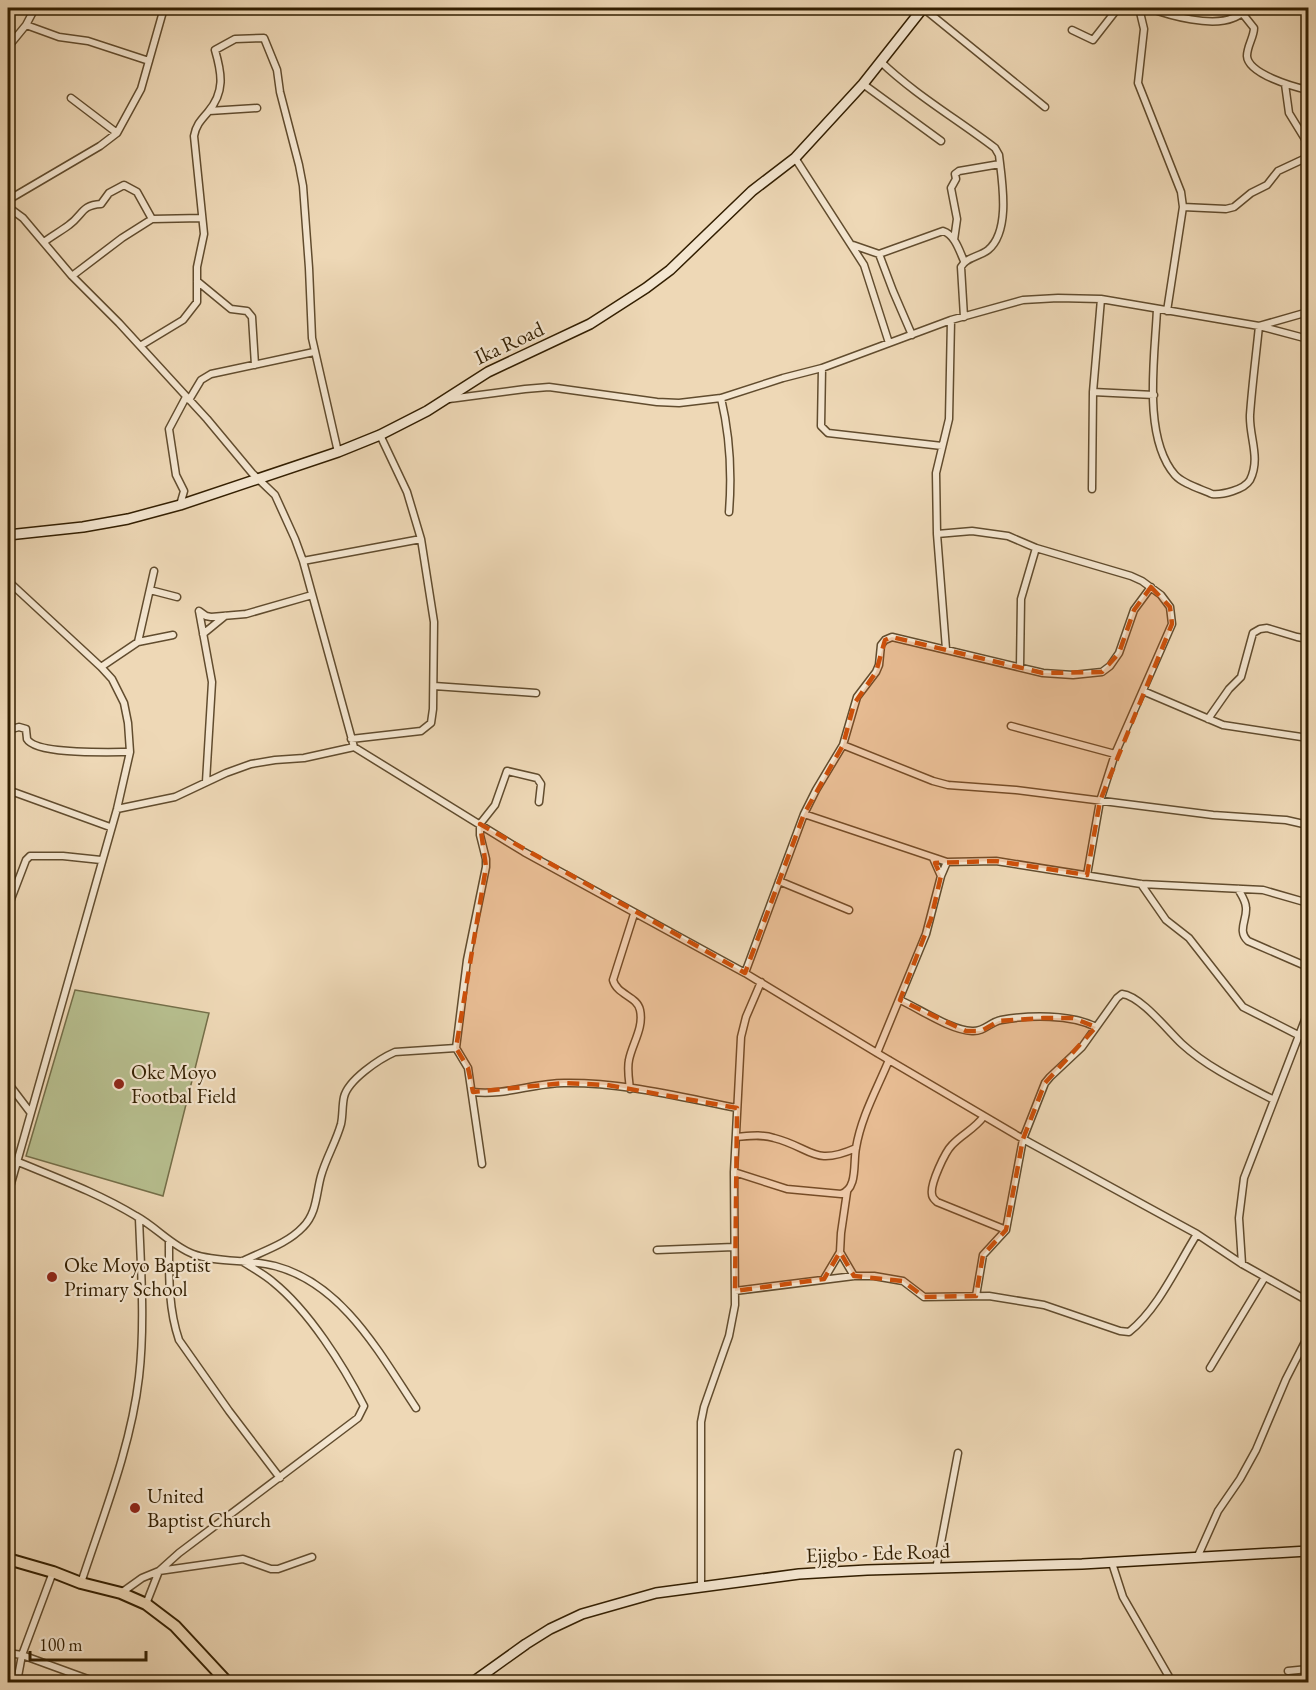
<svg xmlns="http://www.w3.org/2000/svg" width="1316" height="1690" viewBox="0 0 1316 1690" font-family="'EB Garamond',serif">
<style>
.green{fill:#b7bf8f;stroke:#746e48;stroke-width:1.5}
.lines{fill:none;stroke-linecap:round;stroke-linejoin:round}
.street-casing{stroke:#614c2e;stroke-width:9}
.secondary-casing{stroke:#321e00;stroke-width:12}
.primary-casing{stroke:#321e00;stroke-width:14}
.street{stroke:#f4e6d0;stroke-width:6}
.secondary{stroke:#f4e6d0;stroke-width:9}
.primary{stroke:#eed8b6;stroke-width:10}
.marked{fill:#cd500a;fill-opacity:0.2;stroke:#cd500a;stroke-width:4.5;stroke-dasharray:12 8;stroke-linejoin:round}
.poi-dot{fill:#8f2418;stroke:#f4e6d0;stroke-width:2}
.labels{text-anchor:middle;stroke-width:4.5;stroke-linejoin:round;paint-order:stroke}
.street-label{font-size:21px;fill:#321e00;stroke:#f4e6d0}
.poi-label{font-size:21px;fill:#321e00;stroke:#f4e6d0;text-anchor:start}
</style>
<rect width="100%" height="100%" fill="#eed8b6"/>
<filter id="stains"><feTurbulence type="fractalNoise" baseFrequency=".00333" numOctaves="4"/><feColorMatrix values="0 0 0 0 .2 0 0 0 0 .09 0 0 0 0 .02 0 0 0 .5 -.17"/></filter>
<radialGradient id="worn" r=".72"><stop offset=".6" stop-color="#630" stop-opacity="0"/><stop offset="1" stop-color="#630" stop-opacity=".3"/></radialGradient>
<path class="green" d="M75,990L209,1013L163,1196L26,1156Z"/>
<g class="lines">
<g class="street-casing">
<path id="street" d="M923,8L1045,107
M1139,8L1144,29L1138,83L1181,192L1183,207L1167,311
M1149,8C1171,16 1211,27 1233,18C1239,16 1244,11 1250,8
M1242,13L1254,28C1254,37 1247,46 1247,56C1248,74 1294,87 1308,90
M26,25L59,37L88,41L149,61
M1072,30L1093,40L1118,8
M8,47L26,25L35,8
M880,61C914,94 957,119 995,148L999,155C1002,181 1011,231 988,250C979,257 966,257 961,267L964,317
M863,84L941,141
M1285,84L1289,113L1308,144
M71,98L117,133
M209,111L257,108
M795,158L864,265L889,343
M8,200L100,146L117,133L141,89L164,8
M8,207L23,218L72,276L119,323L207,419L252,473L275,495L295,539L303,561L354,747L524,852L745,973L877,1053L1023,1139L1197,1234L1242,1264L1308,1301
M1183,207L1226,209L1234,207L1251,193L1267,185L1278,171L1308,157
M954,240L957,219L951,188L956,179L955,174L959,171L1000,164
M44,242C52,236 61,231 69,225C83,215 81,205 101,204L109,193L124,185L137,192L152,219
M853,245L879,254L943,231C955,235 959,250 964,261
M879,254L893,291L912,335
M72,276L122,238L152,219L202,218
M197,281L231,309L247,311L252,317L255,365
M1157,309C1155,356 1142,437 1175,475C1183,484 1201,489 1212,494C1222,495 1244,490 1250,480C1261,458 1249,437 1250,415C1252,386 1256,356 1259,326L1308,339
M140,346L183,320L197,302V267L204,234L194,136C196,125 201,120 208,112C225,92 222,74 215,50L235,39L264,38L277,70L280,92L299,165L303,186L309,268L312,338L338,452
M822,368L821,426L828,433L942,446
M1093,392L1154,395
M721,398C730,436 732,474 729,512
M449,399L525,389L549,387L657,402L679,403L721,398L783,378L822,368L951,320L1023,300L1058,298L1101,299L1259,326L1308,312
M189,400L201,380L211,374L314,352
M1092,489L1093,392L1101,299
M180,505L184,491L176,475L169,429L186,397
M937,534L972,531L1008,536L1036,548L1131,576L1142,581L1161,595L1170,607L1172,624L1115,754L1100,801L1087,875
M303,561L421,539
M8,581L101,667L112,679L124,703L128,723L130,752L117,809L8,1194
M150,590L177,597
M199,611L212,682L206,782
M199,611L206,616L211,617L246,614L312,595
M203,634L225,616
M138,642L154,571
M946,649L937,534L936,473L949,419L951,320
M101,667L138,642L173,635
M1020,667L1021,599L1036,548
M434,686L536,693
M1143,691L1223,725L1308,738
M1208,719L1229,689L1241,677L1253,633L1260,629L1267,628L1297,637L1308,639
M1011,726L1115,754
M8,730L19,727L26,729C26,730 27,738 27,739C36,755 111,752 130,752
M351,739L421,731L431,723L433,709L434,622L421,539L407,492L380,435
M843,745L933,781L948,785L1016,790L1213,815L1286,820L1308,825
M8,790L110,827
M117,809L175,797L226,773L251,764L275,760L304,758L354,747
M804,814L947,862L996,861L1141,884L1263,890L1308,903
M933,858L941,876
M779,881L849,910
M1141,884L1166,920L1189,938L1243,1007L1300,1036
M1238,889C1241,894 1246,901 1246,908C1247,920 1237,931 1248,941L1308,967
M8,907L26,860L30,856H63L101,860
M745,973L804,814L816,790L843,745L857,697L876,672L879,665L881,645L885,640L892,637L1043,673L1073,675L1102,672L1110,666L1119,653L1134,610L1151,587
M900,1000C920,1009 950,1030 972,1031C984,1032 990,1022 1001,1020C1029,1015 1071,1014 1096,1027
M877,1053L926,934L941,876L947,862
M8,1083L30,1112
M630,1089C629,1080 627,1069 629,1060C632,1044 644,1028 640,1010C637,996 617,995 613,980L634,914
M473,1092C503,1096 534,1083 564,1083C622,1082 680,1097 737,1108
M984,1116C975,1129 962,1134 952,1145C945,1152 930,1184 932,1194C932,1198 934,1199 937,1202L1006,1230
M736,1137C749,1136 762,1134 774,1138C813,1148 813,1167 856,1148
M16,1161C57,1178 98,1193 136,1216C156,1227 172,1246 193,1254C217,1263 250,1259 275,1266C343,1284 380,1354 416,1408
M482,1164L468,1068L456,1048L467,960L486,867V859L480,835V824L495,805L507,771L537,778L541,784L539,802
M734,1172L787,1189L841,1194C858,1189 853,1163 856,1148C861,1117 877,1089 889,1060
M169,1240C169,1274 168,1308 179,1340L229,1411L280,1478
M657,1250L734,1247
M840,1252L854,1276
M243,1261C263,1251 287,1244 303,1227C317,1213 316,1194 321,1176C326,1158 336,1142 341,1124C343,1115 342,1106 344,1097C348,1080 379,1059 395,1052L456,1048
M1242,1264L1239,1218L1244,1178L1308,1012
M824,1279L840,1252L841,1233L847,1192
M735,1291L854,1276H874L903,1281L924,1297L989,1296L1044,1305L1120,1331L1129,1332C1158,1309 1177,1266 1197,1234
M976,1296L983,1255L1006,1230L1023,1139L1045,1083L1050,1077L1082,1047L1117,998L1122,994C1141,996 1168,1031 1182,1044C1208,1068 1243,1084 1274,1100
M1210,1368L1265,1277
M1197,1558L1218,1511L1240,1479L1256,1450L1286,1379L1308,1336
M1112,1563L1123,1597L1172,1682
M936,1569L958,1453
M81,1583C103,1516 131,1447 139,1377C145,1325 141,1270 139,1218
M701,1586V1422L704,1407L729,1336L735,1305L734,1172L741,1037L746,1017L761,982
M121,1593L142,1578L159,1571L243,1559L271,1569H278L312,1557
M146,1604L159,1571L179,1553L358,1418L364,1406C343,1365 309,1311 273,1282C264,1274 252,1268 242,1261
M8,1653L22,1655L96,1682
M1288,1671L1308,1669
M17,1682L22,1655L53,1572"/>
</g>
<g class="secondary-casing">
<path id="secondary" d="M8,535L83,527L128,519L180,505L338,452L380,435L427,411L488,372L590,324L646,288L670,270L752,191L795,158L863,84L923,8
M473,1682L526,1644L550,1629L582,1614L656,1593L799,1574L867,1570L1082,1564L1308,1551"/>
</g>
<g class="primary-casing">
<path id="primary" d="M8,1559L53,1572L81,1583L121,1593L146,1604L175,1626L227,1682"/>
</g>
<use href="#street" class="street"/>
<use href="#secondary" class="secondary"/>
<use href="#primary" class="primary"/>
</g>
<path class="marked" d="M1151,587L1170,607L1172,624L1100,801L1087,875L996,861L935,863L941,876L931,919L900,1000L966,1031H981L999,1021L1043,1018H1073L1096,1027L1045,1083L1023,1139L1006,1230L983,1255L976,1296L924,1297L903,1281L854,1276L840,1252L824,1279L735,1291L737,1108L607,1085L564,1083L473,1092L468,1068L456,1048L486,867L480,824L745,973L804,814L843,745L854,704L876,672L885,640L892,637L1043,673L1102,672L1119,653L1134,610Z"/>
<g class="poi-dot">
<circle cx="119" cy="1084" r="6"/>
<circle cx="52" cy="1277" r="6"/>
<circle cx="135" cy="1508" r="6"/>
</g>
<g class="labels">
<g class="street-label">
<text transform="translate(509 343) rotate(-25)" y="7">Ika Road</text>
<text transform="translate(878 1553) rotate(-2)" y="7">Ejigbo - Ede Road</text>
</g>
<g class="poi-label">
<text x="131" y="1079">Oke Moyo<tspan x="131" dy="24">Footbal Field</tspan></text>
<text x="64" y="1272">Oke Moyo Baptist<tspan x="64" dy="24">Primary School</tspan></text>
<text x="147" y="1503">United<tspan x="147" dy="24">Baptist Church</tspan></text>
</g>
</g>
<rect width="1316" height="1690" fill="none" stroke="#eed8b6" stroke-width="30"/>
<rect x="9" y="9" width="1298" height="1672" fill="none" stroke="#321e00" stroke-width="3"/>
<rect x="15" y="15" width="1286" height="1660" fill="none" stroke="#321e00" stroke-width="1.5"/>
<path d="M30 1651v9h116v-9" fill="none" stroke="#321e00" stroke-width="3"/>
<text x="39" y="1651" font-size="18" fill="#321e00" stroke="#f4e6d0" stroke-width="4.5" paint-order="stroke">100 m</text>
<rect width="100%" height="100%" filter="url(#stains)"/>
<rect width="100%" height="100%" fill="url(#worn)"/>
</svg>
